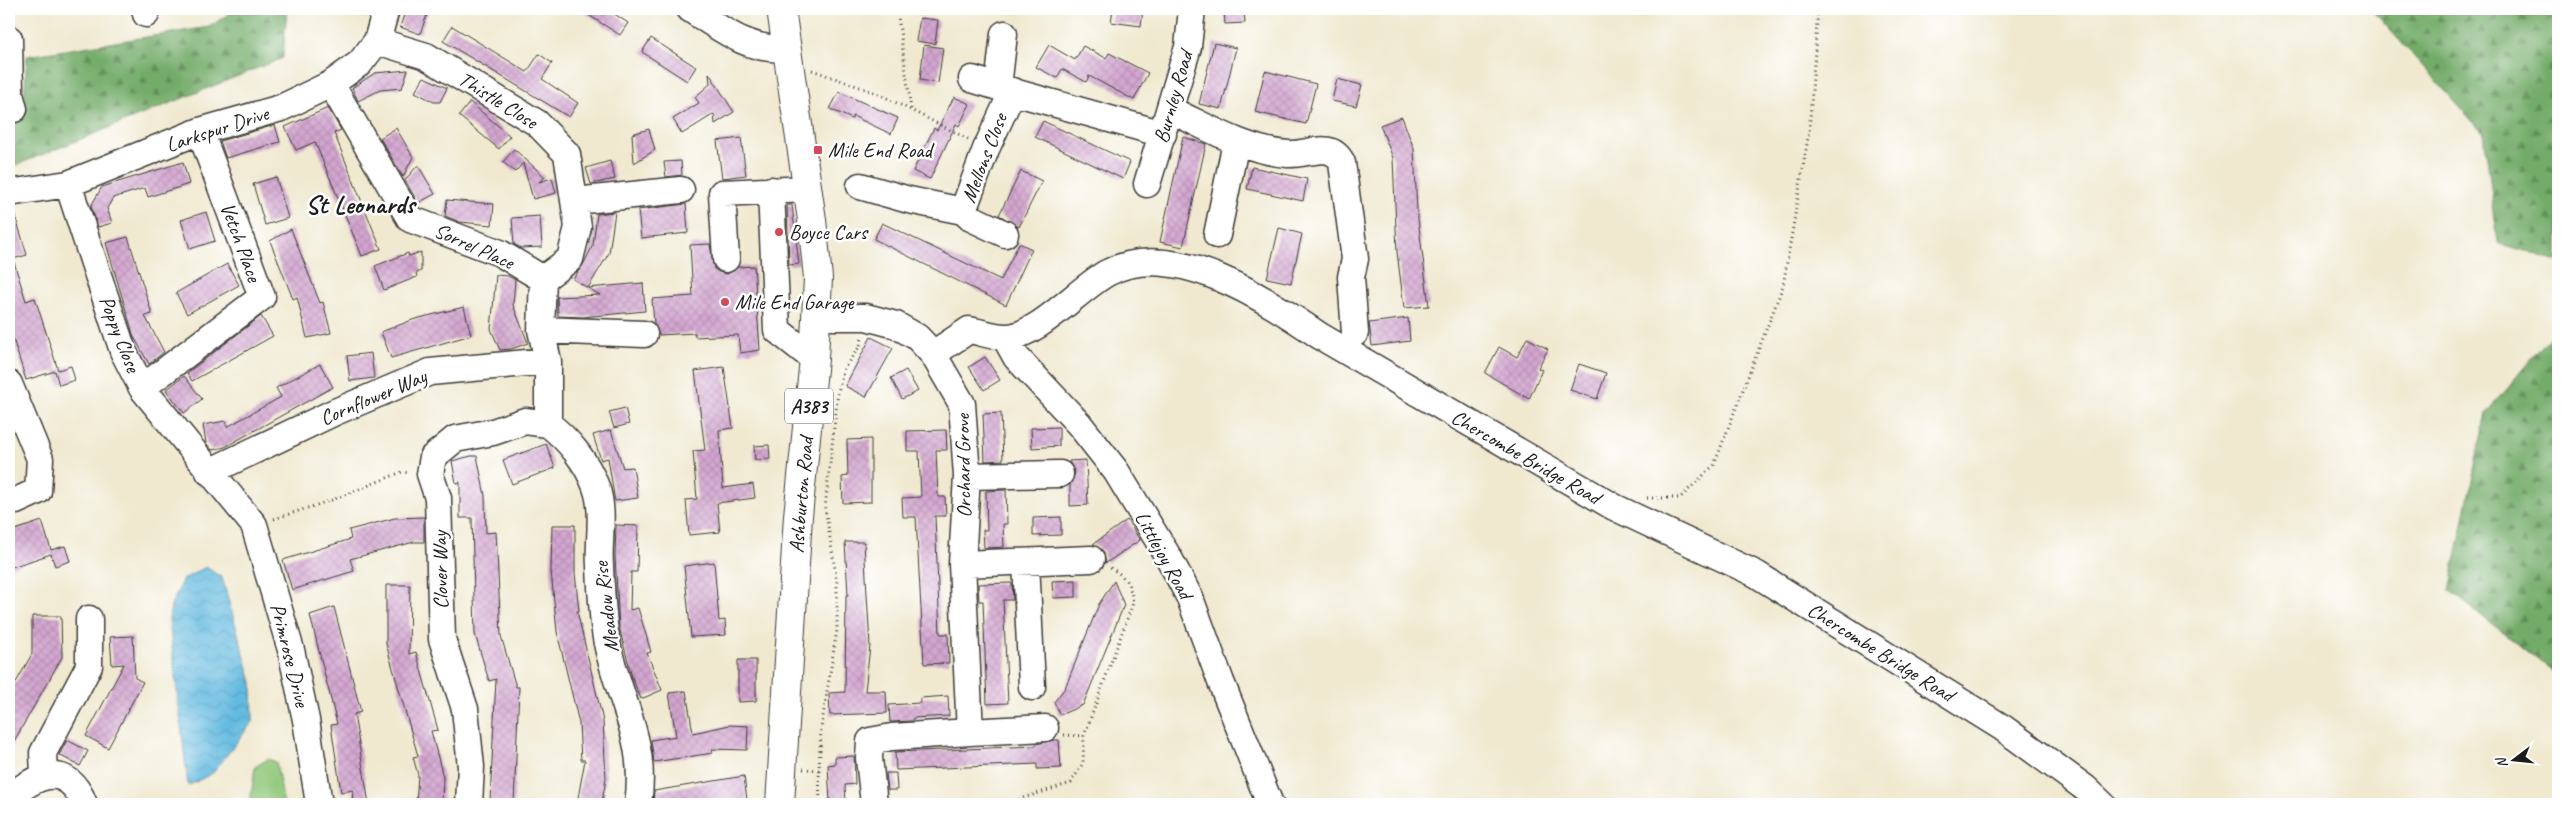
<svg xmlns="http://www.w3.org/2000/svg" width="2567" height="813" viewBox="0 0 2567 813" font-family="Caveat,sans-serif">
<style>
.green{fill:#8fc779;stroke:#56724a}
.forest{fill:url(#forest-firs);stroke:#486442}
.water{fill:url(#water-waves);stroke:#406b7e}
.building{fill:url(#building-cross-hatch)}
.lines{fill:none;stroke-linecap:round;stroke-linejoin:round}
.minor-casing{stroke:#3c3b37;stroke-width:29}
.major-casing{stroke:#3c3b37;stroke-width:30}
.path{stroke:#3c3b37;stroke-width:3;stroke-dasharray:1 4;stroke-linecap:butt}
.minor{stroke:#fff;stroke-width:26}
.major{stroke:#fff;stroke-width:28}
.poi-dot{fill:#d1495b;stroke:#fff;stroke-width:2}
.labels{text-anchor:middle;stroke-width:5;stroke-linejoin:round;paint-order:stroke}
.shield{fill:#fff;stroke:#606060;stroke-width:1}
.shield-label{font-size:20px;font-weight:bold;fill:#1c1c1c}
.street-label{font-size:21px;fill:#1c1c1c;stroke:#fff}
.poi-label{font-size:21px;fill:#1c1c1c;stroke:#fff;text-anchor:start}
.district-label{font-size:26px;font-weight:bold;fill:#1c1c1c;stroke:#fff}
</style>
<defs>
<pattern id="forest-firs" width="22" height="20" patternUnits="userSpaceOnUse" patternTransform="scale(1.25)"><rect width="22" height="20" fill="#73ac69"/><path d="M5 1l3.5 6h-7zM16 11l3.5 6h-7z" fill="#5e8b56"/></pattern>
<pattern id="water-waves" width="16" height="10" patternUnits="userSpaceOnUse" patternTransform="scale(1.25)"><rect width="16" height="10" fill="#63bae0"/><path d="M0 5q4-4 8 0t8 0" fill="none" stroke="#559fc0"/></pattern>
<pattern id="building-cross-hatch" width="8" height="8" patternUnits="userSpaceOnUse" patternTransform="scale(1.25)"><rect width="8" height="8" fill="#d3a6d0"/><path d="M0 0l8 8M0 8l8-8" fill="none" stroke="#b58eb2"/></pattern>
</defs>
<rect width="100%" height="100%" fill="#fff"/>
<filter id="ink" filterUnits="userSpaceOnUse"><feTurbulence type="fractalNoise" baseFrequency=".02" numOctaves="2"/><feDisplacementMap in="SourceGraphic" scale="10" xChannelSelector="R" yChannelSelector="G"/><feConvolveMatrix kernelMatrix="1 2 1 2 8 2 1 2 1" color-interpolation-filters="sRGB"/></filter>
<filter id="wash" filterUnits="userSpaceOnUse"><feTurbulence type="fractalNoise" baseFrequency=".0096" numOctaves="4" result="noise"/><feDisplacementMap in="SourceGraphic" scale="20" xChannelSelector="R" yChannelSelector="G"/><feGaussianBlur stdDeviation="1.12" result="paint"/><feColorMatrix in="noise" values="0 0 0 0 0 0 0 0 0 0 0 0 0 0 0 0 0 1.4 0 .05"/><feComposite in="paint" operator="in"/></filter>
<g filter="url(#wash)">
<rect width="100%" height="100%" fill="#f0e9d0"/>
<path class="green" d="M268,759L276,762L284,804H250L255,767Z"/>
<path class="forest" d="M230,9H287L283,58L9,168V122L23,115L27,56L209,27L227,15Z
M2371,9H2558V261L2498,243L2484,134Z
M2558,327V676L2449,590L2486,413Z"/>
<path class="water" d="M206,567L222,578L252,682L253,721L213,773L188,786L169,620L171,606L183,579Z"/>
<g id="blocks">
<path class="building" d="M406,9H429L420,34L400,27Z
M579,9H607L628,23L620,35Z
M1113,9H1143L1141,26L1111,22Z
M1224,9H1244L1245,23L1225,24Z
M920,18L938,20L935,44L916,41Z
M452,26L527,72L539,54L552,63L542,79L578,103L569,117L443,41Z
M651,38L696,67L687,81L642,52Z
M1214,43L1236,48L1221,109L1199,104Z
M924,45L943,48L938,83L920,80Z
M1049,45L1075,60L1083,46L1106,58L1109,53L1148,73L1134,100L1089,76L1086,82L1062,69L1057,78L1036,67Z
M408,70L402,88L380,90L358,101L352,88L375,73Z
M1265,71L1316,84L1306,124L1255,112Z
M709,73L734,112L715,124L714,114L682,134L673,119L699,103L695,97L710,84Z
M424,77L447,88L440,102H434L415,92Z
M1337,79L1362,85L1356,106L1332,101Z
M839,92L898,118L891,134L853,116L852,119L830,109Z
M954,97L970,104L959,126L956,124L930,179L913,171L934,128L937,130Z
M470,102L510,136L499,149L459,116Z
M328,108L341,130L334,133L381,249L362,256L315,142L296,150L285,127Z
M1402,117L1414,149L1417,211L1429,306L1404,308L1397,252L1393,158L1380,125Z
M1043,121L1130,162L1123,179L1035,137Z
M275,125L280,142L226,158L220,141Z
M396,128L413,157L403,177L380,138Z
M649,129L655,150L634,163L632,134Z
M1183,137L1206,144L1183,247L1160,242Z
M741,138L746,175L722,178L717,141Z
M514,149L545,177L539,182L552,178L556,193L533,199L523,163L515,172L503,162Z
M610,161L615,179L591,184L586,168Z
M681,161L682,175L666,177L664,162Z
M183,162L189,184L148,197L145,188L113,198L107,208L112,223L98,227L91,206L102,187Z
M418,165L435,194L418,203L405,180Z
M1252,167L1307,179L1303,201L1247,189Z
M1021,171L1042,181L1019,227L999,215Z
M276,177L288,218L265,225L253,184Z
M447,200L494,204L492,225L460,222L445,216Z
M686,204L688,233L641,238L638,210Z
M787,205H792L799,264L789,265Z
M9,208H13L27,255L13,259L26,301L35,298L58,370L71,366L75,380L59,385L55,371L26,380L9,326Z
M206,212L215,241L190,249L181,220Z
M615,212L609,253L588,288L573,279L584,263L593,245L597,214Z
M540,216L542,247L521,248L514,244L512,218Z
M882,223L1001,280L1019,243L1032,249L1006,305L874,239Z
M1279,228L1302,234L1291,283L1267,278Z
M291,229L320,303L323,302L331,333L307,338L297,297L293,299L270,241Z
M128,237L152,314L145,316L164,352L149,364L134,337L106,243Z
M710,244L714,269L719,272L727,274L738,267L754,266L760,350L740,353L738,335L695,337V333L659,335L654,323L652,299L693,296L690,245Z
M421,252V271L416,273L417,277L384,290L375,266L408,253L409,256Z
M227,264L239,285L187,314L176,293Z
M496,275L508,276L515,280L513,305L528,343L511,349L500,350L491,329Z
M643,283L645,311L583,317L558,316L557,297L600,295L588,288Z
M464,307L471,335L391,358L381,332L415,319Z
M261,316L273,336L192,381L187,373Z
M1408,318L1410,341L1372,346L1369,323Z
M871,337L893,348L866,397L845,386Z
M1527,338L1548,349L1538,368L1542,370L1529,399L1485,373L1499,347L1517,357Z
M371,353L374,378L350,381L347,356Z
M985,357L1000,380L984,390L969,367Z
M320,364L333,387L225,447L212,450L206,443L203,425L225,421L227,427L281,397L276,388Z
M1579,364L1606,373L1597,399L1570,390Z
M724,367L733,428L719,430L723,488L753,484L755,498L717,503L720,532L689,535L686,500L697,499L693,451L705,450L695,371Z
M906,370L918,391L902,399L891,378Z
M184,376L202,399L184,413L166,390Z
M625,408L629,424L614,428L609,412Z
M1001,413L1003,460L985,461L983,414Z
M1059,427V446L1032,448L1031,428Z
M611,430L623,468L633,467L638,498L615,501L608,458L601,460L593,435Z
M946,430L947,450H936L938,497H945L946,516H935L940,634H948L949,663L924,664L916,517H903L902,498L921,497L919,451H907V431Z
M871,439V502L843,503L842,477L848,476L847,440Z
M546,444L555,468L512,484L503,460Z
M769,445L770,459L755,460L754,446Z
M471,456H477L485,496L486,533L496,532L501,636L516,687H519L514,804L490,802L496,679L489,681L475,634L472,518H460V482L456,483L452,461Z
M1086,460L1088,505L1070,506V485L1075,473L1069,461Z
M1006,490L1007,524H1003L1004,547L984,548L983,530H987L986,491Z
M424,517V542H414L350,559L354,571L292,590L283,560L351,539L349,530L395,518Z
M1061,517V535L1033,536V518Z
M1127,520L1140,540L1106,563L1103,551L1093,544Z
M42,521L51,550L65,546L70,561L55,566L51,554L9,568V532Z
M552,525H575V573L579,611H577L603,721L606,779L602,802L578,798L585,760H581L579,723L557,632L551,571Z
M616,525L638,526L637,572H631L630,610L638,608L651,652L647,653L662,690L641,699L632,677L619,627L615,556Z
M845,542H864L870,646L865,691H886L887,713L830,715L829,693L845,692L846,595H848Z
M714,562L719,621L725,620L726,635L691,637L684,566Z
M1076,580V597L1053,598L1052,581Z
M1114,581L1124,605L1083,705L1060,715L1054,702L1065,688L1099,604Z
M1012,583L1013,600H1003L1008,703L987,704L983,601H979L978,584Z
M386,585H410L409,654L416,652L438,730L431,731L443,777L442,804H416L418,775L413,757L418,756L386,644Z
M334,607L361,712L354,714L369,804H352L353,790L341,792L331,725L337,724L310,615Z
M32,616H61L62,657L9,750V695L32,654Z
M133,636L135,678L143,682L108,748L86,736L124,664L112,665L110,637Z
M738,660H756V701L738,702Z
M686,691L693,733L730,725L748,726L747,750L712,749L713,753L654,762L651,740L676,736L669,693Z
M948,696L949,716L913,718V721L890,722L889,705L920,703V698Z
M67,740L88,751L80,766L59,755Z
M1054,740H1059L1061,768L1037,769V764L896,770L895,752L1036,746V744Z
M854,756L855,784L845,785L846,804H830L828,765L835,764V757Z
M886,773H896L897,790H888Z
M744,776L747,800L720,804H653L654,791Z"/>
</g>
</g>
<g filter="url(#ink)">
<use href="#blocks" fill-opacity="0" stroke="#3c3b37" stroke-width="1"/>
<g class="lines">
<g class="minor-casing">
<path id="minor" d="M145,9L146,14
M690,9C720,28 749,52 786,48
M9,39L10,94L14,109
M377,41L426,56L537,123L567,154L578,227L570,259L543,279L541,330L548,361V424
M972,79L1015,92
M331,84L410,219L500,253L543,279
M998,87L1004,34
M1170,110C1208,127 1246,151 1288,154C1309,155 1331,140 1342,163L1355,259L1351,277L1355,333
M68,184L123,351L142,388L254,525L291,650L306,720L319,804
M1147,184L1188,47L1192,9
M860,186L909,200L963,211
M771,190L777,330L814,359
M9,193L68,184L200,131L281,108L331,84L360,63L377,41L386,9
M575,201L681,190
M1005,234L971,218L963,211L986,149L1010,97L1017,93L1028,96L1163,134
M1217,235L1236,142
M726,259L722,193L807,189
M816,317H866L896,325L917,337L933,354L962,404L967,476L962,564L970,732L1045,728
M541,330L644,334
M1005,337L1016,357L1079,424L1116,471L1169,558L1190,598L1221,682L1270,804
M933,354L969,330C981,332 994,337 1006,337C1037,337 1078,289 1107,273C1173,237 1267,300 1320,336L1614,507L1756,574L2003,728L2085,788L2102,804
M9,384L40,459L38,491L16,501
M142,388L262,297L200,131
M548,424C568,439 587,462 596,487C605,512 598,540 600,566C601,590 602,615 606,638C617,699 648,738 638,804
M209,472L335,412L430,372L548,361
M967,476L1060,474
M1026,562L1032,687
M962,564L1091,559
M44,775L43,753L89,666V619
M9,798C36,775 67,760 84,804
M469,804L471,767L465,709L442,639L438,498L430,474L433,457L455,439L493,432L525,421L548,424
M874,804L869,758L870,741L892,737L970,732"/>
</g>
<g class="major-casing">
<path id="major" d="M780,804L798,516L814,359L818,278L812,220L781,9"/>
</g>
<path class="path" d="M897,9L911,109
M812,70L879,94L968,139
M1647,498H1680L1714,465L1783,286L1809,132L1818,9
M274,519L332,500L402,472L410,473
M1064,735L1084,736
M803,769L819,770L821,729L837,630V581L825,508L838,392L844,368L860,346L862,338
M819,770L820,804
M1004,804L1071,783L1083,763L1084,736L1133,603C1131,586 1126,576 1110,568"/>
<use href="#minor" class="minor"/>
<use href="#major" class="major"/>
</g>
</g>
<g class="poi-dot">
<rect x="813" y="145" width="10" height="10" rx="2.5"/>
<circle cx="779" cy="232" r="5"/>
<circle cx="725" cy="302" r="5"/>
</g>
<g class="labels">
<rect class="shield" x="785" y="388.5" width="48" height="35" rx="4"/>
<g class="shield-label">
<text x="809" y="413">A383</text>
</g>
<g class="street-label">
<text transform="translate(1173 97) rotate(-74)" y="7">Burnley Road</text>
<text transform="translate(498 100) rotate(32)" y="7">Thistle Close</text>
<text transform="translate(217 129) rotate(-18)" y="7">Larkspur Drive</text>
<text transform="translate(984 158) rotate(-69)" y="7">Mellons Close</text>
<text transform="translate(241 242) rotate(70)" y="7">Vetch Place</text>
<text transform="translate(474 246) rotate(24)" y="7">Sorrel Place</text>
<text transform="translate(120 334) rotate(69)" y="7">Poppy Close</text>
<text transform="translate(373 397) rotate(-23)" y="7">Cornflower Way</text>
<text transform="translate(1526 457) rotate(30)" y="7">Chercombe Bridge Road</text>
<text transform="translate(963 466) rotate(-91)" y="7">Orchard Grove</text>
<text transform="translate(801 495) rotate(-85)" y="7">Ashburton Road</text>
<text transform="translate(1164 555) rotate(61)" y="7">Littlejoy Road</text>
<text transform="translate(440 570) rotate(-91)" y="7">Clover Way</text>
<text transform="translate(606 607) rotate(-97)" y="7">Meadow Rise</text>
<text transform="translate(1881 652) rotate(32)" y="7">Chercombe Bridge Road</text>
<text transform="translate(290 655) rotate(76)" y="7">Primrose Drive</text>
</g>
<g class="poi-label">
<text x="828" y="157">Mile End Road</text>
<text x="789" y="239">Boyce Cars</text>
<text x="735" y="309">Mile End Garage</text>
</g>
<g class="district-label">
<text x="360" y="213">St Leonards</text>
</g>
</g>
<rect width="2567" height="813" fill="none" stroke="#fff" stroke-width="30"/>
<g transform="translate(2514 760) rotate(254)" stroke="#ffffff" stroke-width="4" paint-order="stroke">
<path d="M0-4L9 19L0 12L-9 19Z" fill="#1c1c1c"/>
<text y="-8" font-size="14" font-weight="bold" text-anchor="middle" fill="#1c1c1c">N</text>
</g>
</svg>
